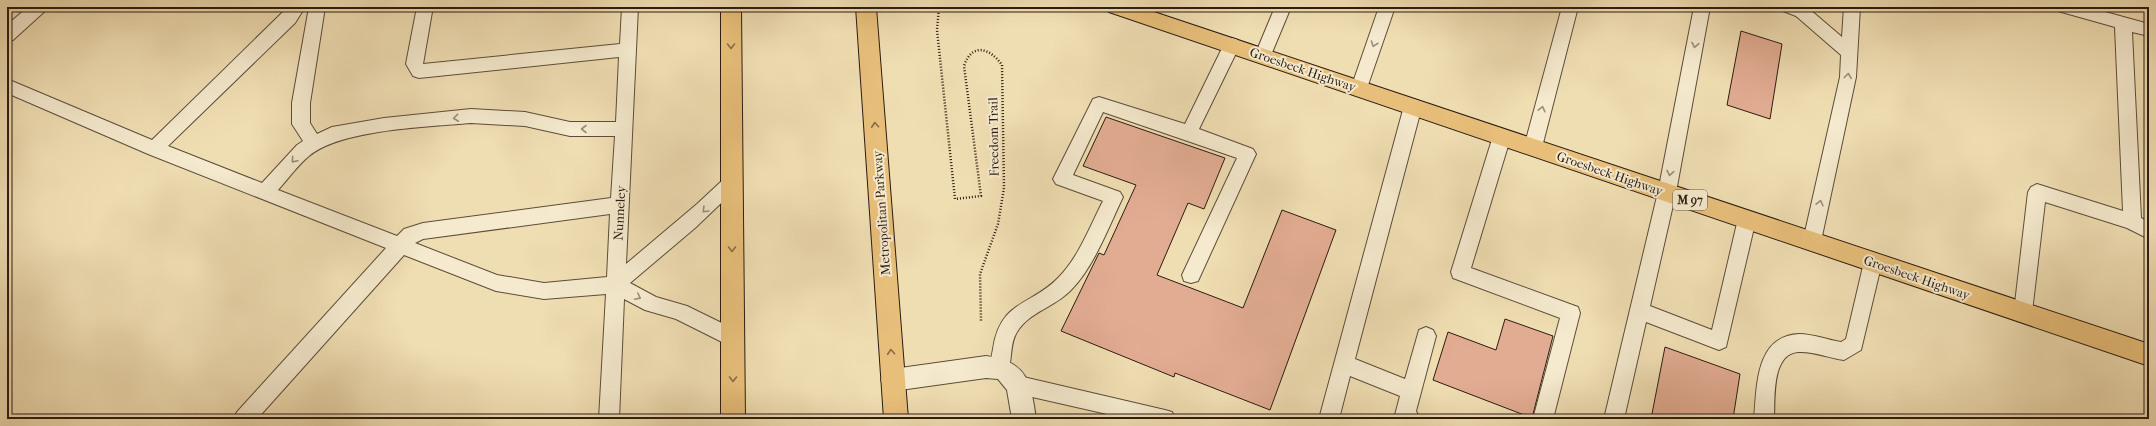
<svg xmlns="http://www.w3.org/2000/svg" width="2156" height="426" viewBox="0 0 2156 426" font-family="'IM FELL French Canon',serif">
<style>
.building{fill:#e2ac92;stroke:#2b1b12}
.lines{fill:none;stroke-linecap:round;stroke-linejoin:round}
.service-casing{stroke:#5c4c3a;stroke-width:2}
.minor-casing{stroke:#5c4c3a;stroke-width:2}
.primary-casing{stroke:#2b1b12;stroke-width:2}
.path{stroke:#2b1b12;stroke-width:2.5;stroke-dasharray:1 2;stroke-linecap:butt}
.service{fill:#f5eace;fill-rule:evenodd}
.minor{fill:#f5eace;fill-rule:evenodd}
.primary{fill:#e8bf7a;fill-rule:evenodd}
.oneway{stroke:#9a8d79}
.oneway2{stroke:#8a6d46}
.labels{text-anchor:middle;stroke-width:4;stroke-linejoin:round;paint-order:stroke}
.shield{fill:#f5eace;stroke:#68594a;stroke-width:1}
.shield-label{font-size:12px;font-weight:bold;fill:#2b1b12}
.street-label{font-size:13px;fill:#2b1b12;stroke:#f5eace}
</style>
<rect width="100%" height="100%" fill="#f0deb3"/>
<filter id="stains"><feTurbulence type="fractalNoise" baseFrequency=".005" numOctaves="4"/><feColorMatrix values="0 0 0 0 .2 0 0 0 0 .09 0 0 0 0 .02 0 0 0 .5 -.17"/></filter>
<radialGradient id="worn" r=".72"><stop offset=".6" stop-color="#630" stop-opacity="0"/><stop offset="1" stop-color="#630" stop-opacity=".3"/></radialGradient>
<path class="building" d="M1741,31L1782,44L1770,119L1727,105Z
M1106,117L1225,158L1204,209L1188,203L1157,275L1243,308L1282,210L1336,230L1270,410L1175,373L1174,377L1061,331L1099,253L1104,255L1136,185L1083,166Z
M1505,319L1553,336L1532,418L1433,380L1448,332L1496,350Z
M1665,347L1740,374L1733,419H1651Z"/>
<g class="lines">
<g class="service-casing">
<path id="service" d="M28,7H47L45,11L13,40L7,41V25Z
M288,7H305L295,23L168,146L262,183L297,145L303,141L292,124V103L309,7H325L310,103V123L317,134L332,127L384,118L471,109L525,112L570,122H616L619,57L419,78L413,76L406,64L417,7H436L432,12L423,64L620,44L622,7H638L626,264L697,204L726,177L732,174L738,177L741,182L738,187L695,228L630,283L656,297L687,306L740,332L743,338L740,344L733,347L726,344L676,319L645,310L624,299L619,419H599L606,294L544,299L496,291L404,255L257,419H234L237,412L386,248L148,154L7,93V79L152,140ZM471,123L525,126L570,136H615L611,198L423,223L404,229L397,236L278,190C288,179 298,165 309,156C341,129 429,127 471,123ZM610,214L607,277L544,283L497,275L415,243L423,239Z
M1275,7H1291L1271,55L1269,60L1263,62L1257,60L1255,55Z
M1379,7H1395L1367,88L1365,93L1359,95L1353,93L1351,88Z
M1562,7H1578L1542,147L1539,152L1533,154L1527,152L1524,147Z
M1694,7H1710L1676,192L1650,306L1712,330L1738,219L1741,213L1747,211L1753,213L1756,219L1726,347L1719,350L1646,322L1624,419H1604L1658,192Z
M1781,7L1808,8L1842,37L1844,7H1860L1856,77L1821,241L1818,247L1812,249L1806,247L1803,241L1840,77L1841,55L1796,16L1783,11Z
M2056,7H2087L2149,24V36L2132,32L2141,218L2149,222V239L2127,228L2045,202L2032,312L2030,318L2023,321L2016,318L2014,312L2028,192L2031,187L2037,184L2123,211L2115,27L2058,11Z
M1232,38L1238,40L1240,45L1199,129L1253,149L1256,154L1198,281L1191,283L1184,281L1182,275L1237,158L1103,112L1073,175L1120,192L1123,197C1109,226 1094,267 1071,290C1055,307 1029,312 1017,332C1009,344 1013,361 1007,373L1000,376L993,373C990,365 991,358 993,349C1000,300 1031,306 1058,278C1079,257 1090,226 1103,201L1056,184L1053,179L1093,99L1099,97L1185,124L1226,40Z
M1413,99L1419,101L1422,106L1355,359L1405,379L1419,330L1426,327L1433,330L1436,336L1416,411L1420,419H1397L1395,415L1400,396L1350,376L1339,419H1319L1404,106L1407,101Z
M1502,129L1508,131L1511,136L1471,268L1578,307L1580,313L1553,419H1533L1560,318L1453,278L1451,272L1493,136L1496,131Z
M1873,254L1880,256L1882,262L1861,350L1844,360C1829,358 1813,351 1798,352C1771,354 1775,400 1774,419H1754C1757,387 1755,336 1799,334C1813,334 1828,340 1841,342L1846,339L1864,262L1866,256Z
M1019,376L1165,410L1172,412L1175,419H1129L1019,394L1012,391L1009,385L1012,379Z"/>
</g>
<g class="minor-casing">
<path id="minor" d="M986,356C1027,361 1031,382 1036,419H1012L1007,390L998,379L986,378L893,391L885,388L881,380L885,372L893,369Z"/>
</g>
<g class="primary-casing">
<path id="primary" d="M721,7H741L745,419H721Z
M856,7H876L908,419H884Z
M1106,7H1139L2149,344V366L1109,12Z"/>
</g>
<path class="path" d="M939,7L937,30L955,199L981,196L964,66C972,42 990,48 1002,65L1004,188L998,224L980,274L981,321"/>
<use href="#service" class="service"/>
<use href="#minor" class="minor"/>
<use href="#primary" class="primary"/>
</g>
<defs><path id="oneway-chevron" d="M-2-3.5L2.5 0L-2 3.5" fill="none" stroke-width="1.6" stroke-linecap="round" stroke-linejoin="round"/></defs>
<g class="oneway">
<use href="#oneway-chevron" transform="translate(1374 44) rotate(109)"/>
<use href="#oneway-chevron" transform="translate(1695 45) rotate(101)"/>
<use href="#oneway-chevron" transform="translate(1848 76) rotate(-83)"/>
<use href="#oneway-chevron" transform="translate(1542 109) rotate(-76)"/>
<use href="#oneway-chevron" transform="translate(456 118) rotate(174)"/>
<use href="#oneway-chevron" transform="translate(584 129) rotate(180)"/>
<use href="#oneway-chevron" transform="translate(294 160) rotate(131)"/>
<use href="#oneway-chevron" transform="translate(1670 173) rotate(101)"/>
<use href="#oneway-chevron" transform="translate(1820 203) rotate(-77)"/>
<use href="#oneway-chevron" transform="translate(705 210) rotate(135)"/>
<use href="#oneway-chevron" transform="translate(638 297) rotate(27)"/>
</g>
<g class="oneway2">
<use href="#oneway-chevron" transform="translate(731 46) rotate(90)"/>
<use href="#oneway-chevron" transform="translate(875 125) rotate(-94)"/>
<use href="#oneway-chevron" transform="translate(732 249) rotate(90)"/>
<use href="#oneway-chevron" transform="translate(891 352) rotate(-94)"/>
<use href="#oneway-chevron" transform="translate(733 379) rotate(90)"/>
</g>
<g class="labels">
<rect class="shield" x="1673" y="190" width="34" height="20" rx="3"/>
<g class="shield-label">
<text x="1690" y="204">M 97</text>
</g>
<g class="street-label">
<text transform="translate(1303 69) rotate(19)" y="5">Groesbeck Highway</text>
<text transform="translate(993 137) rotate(-91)" y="5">Freedom Trail</text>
<text transform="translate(1610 173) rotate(19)" y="5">Groesbeck Highway</text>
<text transform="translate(619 213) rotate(-87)" y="5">Nunneley</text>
<text transform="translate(881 213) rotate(-94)" y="5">Metropolitan Parkway</text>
<text transform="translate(1917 277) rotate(19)" y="5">Groesbeck Highway</text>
</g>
</g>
<rect width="2156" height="426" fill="none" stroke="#f0deb3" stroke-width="24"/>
<rect x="8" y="8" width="2140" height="410" fill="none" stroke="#2b1b12" stroke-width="2"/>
<rect x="12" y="12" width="2132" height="402" fill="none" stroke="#2b1b12"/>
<rect width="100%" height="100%" filter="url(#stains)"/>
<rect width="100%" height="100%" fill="url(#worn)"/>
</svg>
